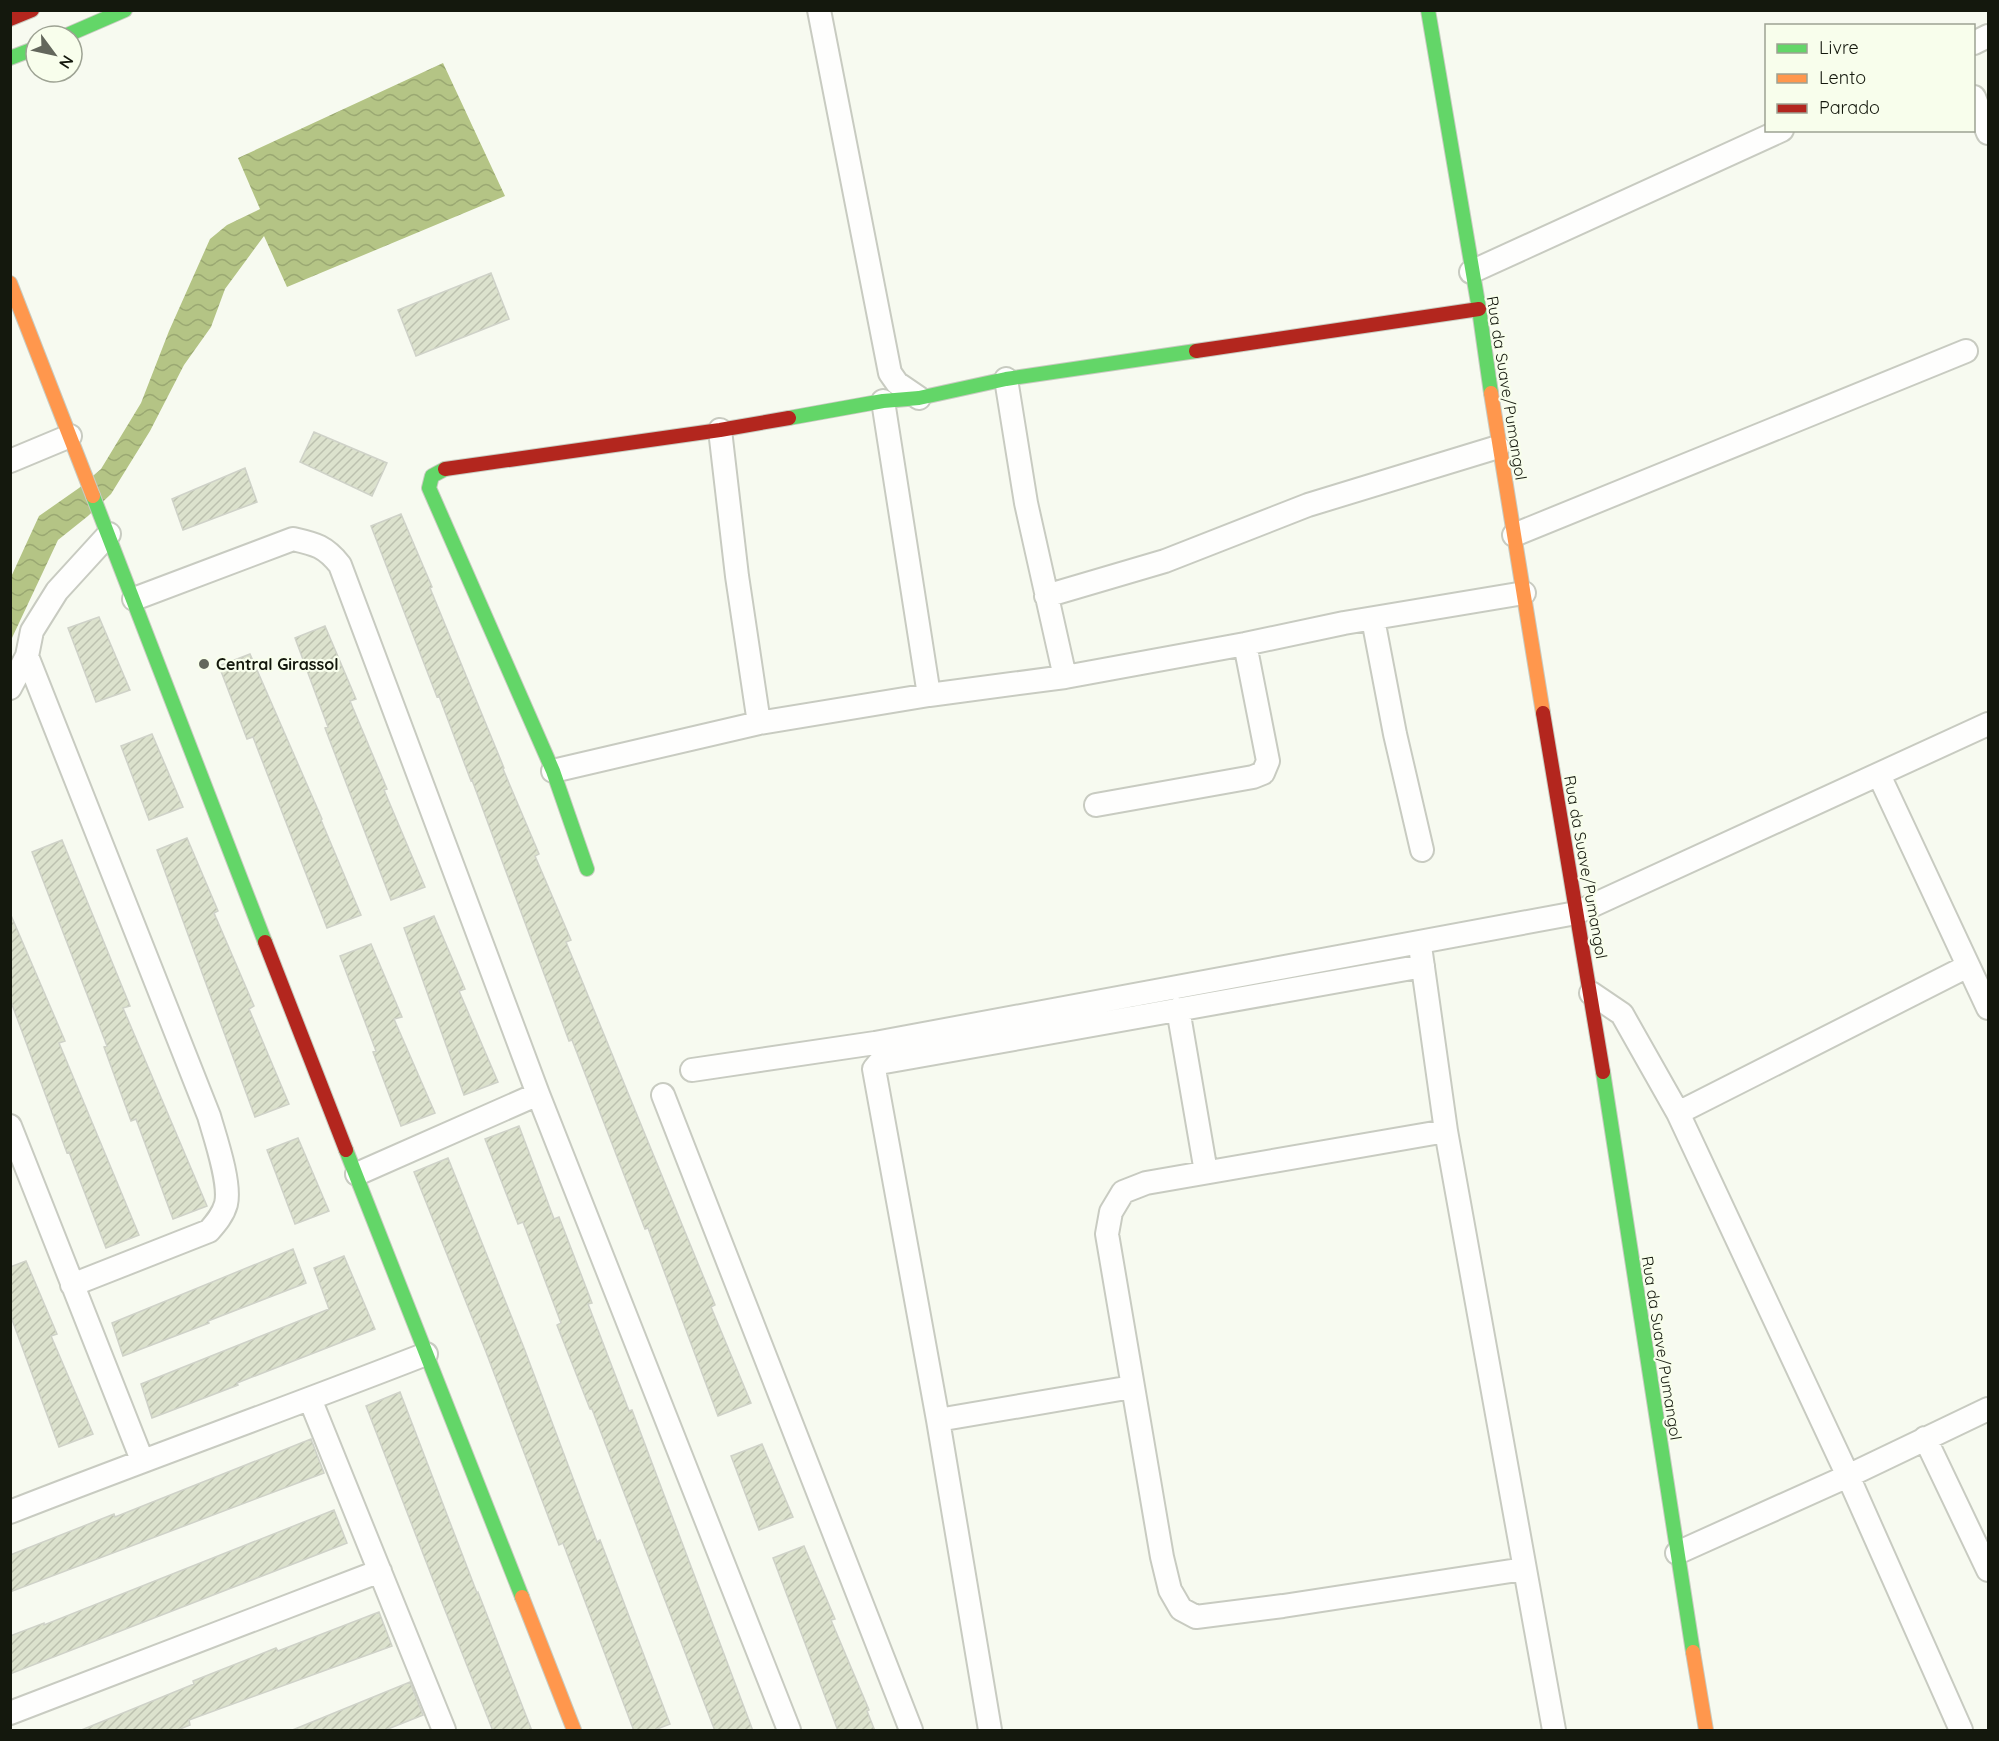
<svg xmlns="http://www.w3.org/2000/svg" width="1999" height="1741" viewBox="0 0 1999 1741" font-family="Quicksand,sans-serif">
<style>
.water{fill:url(#water-waves)}
.building{fill:url(#building-hatch);stroke:#cfd2c8;stroke-width:1.5}
.lines{fill:none;stroke-linecap:round;stroke-linejoin:round}
.street-casing{stroke:#c8cbc1;stroke-width:26}
.fast-casing{stroke:#c8cbc1;stroke-width:16}
.slow-casing{stroke:#c8cbc1;stroke-width:16}
.jam-casing{stroke:#c8cbc1;stroke-width:16}
.street{stroke:#fefefd;stroke-width:22}
.fast{stroke:#63d668;stroke-width:14}
.slow{stroke:#ff974d;stroke-width:14}
.jam{stroke:#b3261e;stroke-width:14}
.poi-dot{fill:#63675c;stroke:#f8feec;stroke-width:2}
.labels{text-anchor:middle;stroke-width:4.5;stroke-linejoin:round;paint-order:stroke}
.street-label{font-size:16px;fill:#14180d;stroke:#f8feec}
.poi-label{font-size:16px;font-weight:bold;fill:#14180d;stroke:#f8feec;text-anchor:start}
</style>
<defs>
<pattern id="water-waves" width="16" height="10" patternUnits="userSpaceOnUse" patternTransform="scale(1.5)"><rect width="16" height="10" fill="#b4c485"/><path d="M0 5q4-4 8 0t8 0" fill="none" stroke="#9aa872"/></pattern>
<pattern id="building-hatch" width="6" height="6" patternUnits="userSpaceOnUse" patternTransform="scale(1.5)"><rect width="6" height="6" fill="#dce2cd"/><path d="M-1 1l2-2M0 6l6-6M5 7l2-2" fill="none" stroke="#bcc1af"/></pattern>
</defs>
<rect width="100%" height="100%" fill="#f7faf0"/>
<path class="water" d="M443,63L505,196L287,287L264,236L225,289L211,327L184,365L150,431L111,494L88,516L58,540L11,640V577L39,516L79,488L101,469L141,403L169,331L210,239L227,225L260,209L238,158Z"/>
<path class="building" d="M491,273L509,319L416,356L398,310Z
M314,432L387,463L372,496L300,462Z
M245,468L257,502L183,530L172,499Z
M401,514L432,587L430,588L504,768L503,769L539,854L535,856L571,940L566,942L715,1305L711,1307L751,1403L718,1416L648,1228L645,1229L572,1040L569,1041L472,780L471,781L439,696L437,697L371,526Z
M99,617L130,690L96,702L68,628Z
M325,626L356,699L350,701L387,789L384,790L425,887L391,900L325,728L328,727L295,638Z
M250,654L322,819L321,820L361,915L327,928L253,737L247,739L219,666Z
M152,734L183,807L149,820L121,746Z
M187,838L218,911L214,913L254,1006L249,1009L289,1104L255,1117L157,850Z
M62,840L130,1006L123,1008L207,1206L173,1219L136,1119L131,1121L104,1047L107,1046L32,852Z
M10,913L65,1041L59,1043L139,1235L106,1248L69,1152L67,1153L10,999Z
M434,916L465,989L459,991L498,1082L464,1095L404,928Z
M371,944L402,1017L394,1019L435,1113L401,1126L373,1052L376,1051L340,956Z
M519,1126L554,1219L559,1217L592,1303L588,1304L629,1411L632,1410L753,1731H715L592,1409H590L557,1325L561,1323L523,1222L518,1224L485,1139Z
M298,1138L329,1211L295,1224L267,1150Z
M448,1158L524,1348L597,1542L600,1540L670,1724L652,1731H634L563,1543L559,1545L486,1352L414,1172Z
M293,1249L306,1283L208,1321L209,1323L123,1356L112,1323Z
M344,1256L375,1329L237,1383L238,1385L152,1418L141,1384L329,1309L314,1268Z
M26,1261L57,1334L51,1336L93,1434L59,1447L10,1314V1267Z
M400,1392L477,1593L478,1592L532,1731H493L439,1595L366,1406Z
M311,1439L324,1473L10,1592V1555L114,1514L115,1517Z
M762,1444L793,1517L759,1530L731,1456Z
M334,1510L347,1543L10,1674V1636L44,1623V1625Z
M804,1546L835,1619L831,1620L869,1710L867,1711L875,1731H838L773,1558Z
M379,1612L392,1646L189,1720L190,1725L175,1731H79L194,1684L193,1681L276,1648L278,1651Z
M410,1682L423,1715L383,1731H290Z"/>
<g class="lines">
<g class="street-casing">
<path id="street" d="M819,10L890,373L897,383L919,398
M1974,43L1988,36
M1974,97L1988,133
M1471,272L1782,130
M1006,379L1026,503L1065,677
M883,401L929,695
M720,430L737,576L759,723
M10,461L70,436
M1514,535L1966,351
M1046,596L1165,561L1308,505L1498,447
M134,599L293,539C315,544 325,546 340,565L538,1094L789,1730
M1373,619L1395,734L1422,850
M10,688L27,656
M553,771L759,723L929,695L1065,677L1245,644L1344,623L1524,593
M1879,775L1988,1008
M1096,805L1253,777L1263,773L1268,761L1245,644
M1421,953L1446,1131L1554,1730
M1591,993L1622,1014L1678,1113L1848,1476L1961,1730
M1178,1009L1206,1172
M692,1070L875,1043L1576,913L1988,724
M663,1095L911,1730
M1678,1113L1968,966
M10,1126L142,1460
M1446,1131L1146,1183L1123,1192L1111,1212L1107,1234L1162,1557L1170,1590L1181,1609L1196,1617L1283,1606L1524,1569
M357,1174L538,1094
M72,1285L209,1231C216,1223 223,1215 226,1204C231,1183 215,1137 209,1116L27,656L32,631L57,591L109,534
M310,1399L444,1730
M938,1420L1132,1387
M1925,1438L1988,1570
M10,1512C148,1458 288,1408 426,1354
M1677,1553L1848,1476L1988,1409
M10,1713L380,1571
M990,1730L938,1420L874,1069L879,1063L1423,966"/>
</g>
<g class="fast-casing">
<path id="fast" d="M1428,10L1479,309L1491,393
M65,36L125,10
M10,58L36,48
M789,418L883,401L919,398L1006,379L1196,351
M445,469L432,476L429,488L553,771L587,869
M93,496L265,942
M1603,1072L1693,1652
M346,1150L522,1597"/>
</g>
<g class="slow-casing">
<path id="slow" d="M10,283L93,496
M1491,393L1543,713
M522,1597L574,1730
M1693,1652L1706,1730"/>
</g>
<g class="jam-casing">
<path id="jam" d="M10,19L32,10
M1196,351L1479,309
M445,469L720,430L789,418
M1543,713L1603,1072
M265,942L346,1150"/>
</g>
<use href="#street" class="street"/>
<use href="#fast" class="fast"/>
<use href="#slow" class="slow"/>
<use href="#jam" class="jam"/>
</g>
<circle class="poi-dot" cx="204" cy="664" r="6"/>
<g class="labels">
<g class="street-label">
<text transform="translate(1507 388) rotate(81)" y="6">Rua da Suave/Pumangol</text>
<text transform="translate(1586 867) rotate(80)" y="6">Rua da Suave/Pumangol</text>
<text transform="translate(1662 1348) rotate(81)" y="6">Rua da Suave/Pumangol</text>
</g>
<g class="poi-label">
<text x="216" y="670">Central Girassol</text>
</g>
</g>
<rect width="1999" height="1741" fill="none" stroke="#14180d" stroke-width="24"/>
<rect x="1765" y="24" width="210" height="108" fill="#f8feec" stroke="#9da293" stroke-width="1.5"/>
<rect x="1777" y="44" width="30" height="9" fill="#63d668" stroke="#9da293" stroke-width="1.5"/>
<text x="1819" y="54" font-size="18" fill="#14180d">Livre</text>
<rect x="1777" y="74" width="30" height="9" fill="#ff974d" stroke="#9da293" stroke-width="1.5"/>
<text x="1819" y="84" font-size="18" fill="#14180d">Lento</text>
<rect x="1777" y="104" width="30" height="9" fill="#b3261e" stroke="#9da293" stroke-width="1.5"/>
<text x="1819" y="114" font-size="18" fill="#14180d">Parado</text>
<g transform="translate(54 54) rotate(123)"><circle r="28" fill="#f8feec" stroke="#9da293" stroke-width="1.5"/>
<path d="M0-4.5L10 22L0 15L-10 22Z" fill="#63675c"/>
<text y="-9" font-size="16" font-weight="bold" text-anchor="middle" fill="#14180d">N</text>
</g>
</svg>
